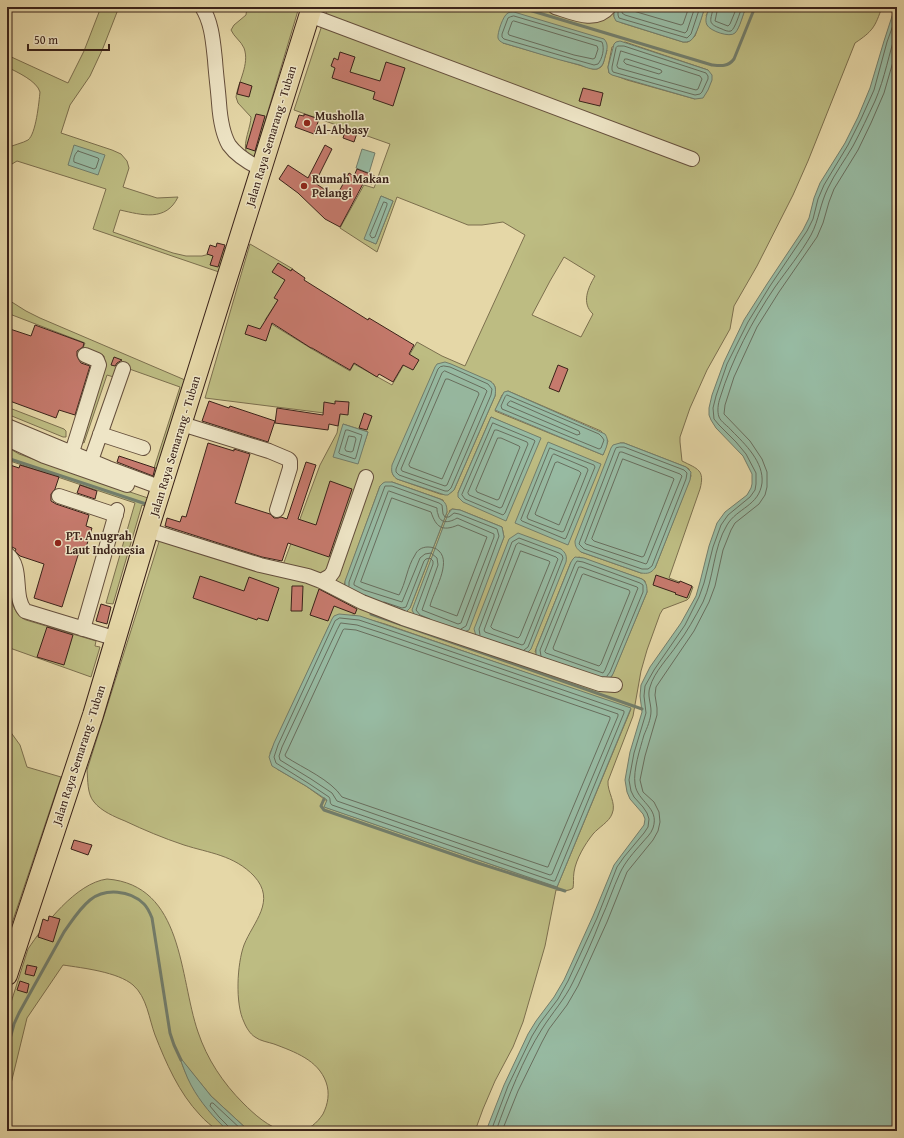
<svg xmlns="http://www.w3.org/2000/svg" width="904" height="1138" viewBox="0 0 904 1138" font-family="'Gentium Book Plus',serif">
<style>
.green{fill:#bdbc82;stroke:#7c6f4e;fill-rule:evenodd}
.water{fill:#97baa2;stroke:#727d6b}
.lines{fill:none;stroke-linecap:round;stroke-linejoin:round}
.shore{stroke:#686e5e;stroke-width:1}
.stream{stroke:#727d6b;stroke-width:3}
.building{fill:#c67a6d;stroke:#3a2219}
.minor-casing{stroke:#654f3c;stroke-width:16}
.highway-casing{stroke:#3a2219;stroke-width:22}
.minor{stroke:#eee5c6;stroke-width:14}
.highway{stroke:#e5d7a7;stroke-width:20}
.poi-dot{fill:#8f2418;stroke:#eee5c6;stroke-width:1.5}
.labels{text-anchor:middle;stroke-width:3;stroke-linejoin:round;paint-order:stroke}
.poi-label{font-size:12px;font-weight:bold;fill:#3a2219;stroke:#eee5c6;text-anchor:start}
.street-label{font-size:12px;fill:#3a2219;stroke:#eee5c6}
</style>
<rect width="100%" height="100%" fill="#e5d7a7"/>
<filter id="stains"><feTurbulence type="fractalNoise" baseFrequency=".005" numOctaves="4"/><feColorMatrix values="0 0 0 0 .2 0 0 0 0 .09 0 0 0 0 .02 0 0 0 .5 -.17"/></filter>
<radialGradient id="worn" r=".72"><stop offset=".6" stop-color="#630" stop-opacity="0"/><stop offset="1" stop-color="#630" stop-opacity=".3"/></radialGradient>
<path class="green" d="M101,7H119L103,48L90,76L70,105L61,133L112,150L121,154L127,161L129,168L123,187L157,198L178,197C166,222 142,215 120,210L113,232L173,253L186,256H202L217,252L226,248L219,272L93,229L106,189L17,161L7,167V148C13,145 23,143 28,140C36,134 39,102 40,92C37,81 17,72 7,67V55L68,83L84,51Z
M247,7H299L254,158C251,156 248,154 246,151C243,143 251,126 251,117L238,103L236,97C238,82 250,64 244,48C241,41 234,37 231,30L234,25L246,15Z
M328,7H568L613,12C614,19 616,20 622,23L683,42H688L695,36L705,7H710L706,16L733,34L738,28L746,7H882C875,27 873,31 855,43L808,161L793,195L757,266L734,306L730,329L707,370L690,408L680,437V442L682,461C698,469 705,470 700,489L669,578L693,587L689,598L687,600L666,608L663,609L660,614L647,650L641,671L633,716L608,781C607,792 617,803 612,814C609,822 599,827 593,834C585,844 576,859 574,872C573,878 574,883 573,888C568,892 562,890 556,890L545,946L523,1022L513,1047L495,1081L483,1109L475,1131H299C309,1130 317,1123 323,1114C328,1104 330,1093 326,1082C318,1060 295,1052 274,1044C268,1042 260,1041 255,1037C250,1034 246,1027 244,1022C235,1004 237,964 244,945C253,922 277,901 254,876C234,855 209,853 184,845C163,838 144,830 125,821C115,817 101,811 94,802C87,794 88,780 87,770L163,529L283,565L320,465L337,433L340,415L205,398L250,244L293,269L280,297L265,320L312,349L350,371L354,364L392,385L417,342L442,356L465,366L525,235L503,222L482,225H468L397,197L377,252L340,228L364,185L374,188L390,144L294,110ZM625,42L708,70L695,99L627,80L609,73L608,67L612,47ZM503,43L607,50L603,64L601,67L597,69H593L572,63ZM381,196L393,201L376,244L365,239ZM564,257L595,276C588,288 581,303 593,314L581,337L532,315L550,281ZM490,381C496,385 496,389 495,396L454,490C450,494 445,495 440,494L397,479C393,476 392,474 392,469ZM508,391L601,431L608,441L603,455L495,411L502,395ZM491,417L541,439L458,493ZM343,424L368,432L363,447ZM620,443H624L686,467L689,469L691,476L655,568L641,573L581,552L579,550ZM392,482L443,500L447,512L410,608L344,585L380,486ZM452,509L460,510L502,527L504,537L492,567L449,511ZM579,557L642,579L645,581L647,592L611,678L535,652L536,649L571,562ZM353,615L385,624L631,709L557,887L325,807L327,801L306,786L277,769L270,753L329,626Z
M7,299L26,311L40,318L185,380L157,468H154L180,387L121,366L117,378L107,375L84,443L82,442L104,364V356L101,354L83,348L85,343L7,313Z
M7,407L64,429L66,431V437H63L7,414Z
M7,447L19,454L67,471L148,498L145,506L142,505L113,604L106,603L135,503L10,461L7,460Z
M7,571C10,587 9,613 26,620L96,641L95,646L100,647L91,677L7,647Z
M7,727L20,745L27,767L61,777L7,938Z
M107,879C184,885 179,977 198,1032C207,1059 223,1083 243,1103C254,1114 269,1128 285,1131H249L211,1096L180,1058C189,1086 206,1110 228,1131H218C212,1126 205,1121 200,1115C179,1093 166,1063 155,1035C149,1019 147,997 133,985C118,972 83,968 63,965L27,1018L7,1100V1015L28,949C44,925 76,883 107,879Z"/>
<path class="water" d="M614,7H705C702,15 697,37 690,41C687,42 686,42 683,42L616,21L614,17Z
M710,7H746C743,14 740,28 735,33C730,38 710,31 707,25C704,19 708,12 710,7Z
M895,7H897V1131H486L504,1085L528,1034L536,1021L554,997L564,980L593,916L614,865L644,825L645,819L643,814L630,799L627,792L625,780L630,752L642,712L640,696L641,685L650,667L681,623L696,596L700,582L709,546L717,523L725,512L747,495L751,488L752,484V474L743,456L716,428L711,420L709,415V408L712,395L724,362L744,320L767,284L803,230L809,218L814,198L820,183L845,143L858,117L870,88L884,41Z
M514,12L604,39C609,44 607,50 605,57C604,61 603,67 597,69C592,70 585,67 580,65C554,59 528,50 503,43C500,41 499,41 498,38C497,34 503,15 508,13C509,12 512,12 514,12Z
M620,41L708,70L712,75V80L708,90L703,98L695,99L612,75L609,73L608,67L614,44L616,42Z
M74,145L105,155L98,175L68,165Z
M362,149L375,153L369,173L356,168Z
M381,196L393,201L376,244L364,239Z
M445,362L451,364L490,381C496,385 496,389 495,396L454,490L448,495H445L397,479C392,475 391,472 392,465L435,367L437,364Z
M508,391L605,434C610,441 606,448 603,455L495,410L504,392Z
M491,417L541,438L506,521L463,502L458,497V493Z
M343,424L368,432L358,464L333,457Z
M548,442L601,464L568,545L515,523Z
M620,443H624L686,467L691,472L690,480L655,568C651,573 648,574 641,573L581,552C577,549 575,547 575,541L611,448L613,445Z
M385,482H392L440,499C446,502 447,506 447,512L410,608L406,612L345,589V581L380,486L383,483Z
M452,509L460,510L502,527L504,537L469,630L459,634L415,616L412,610L448,514Z
M518,533L561,549C566,553 567,556 566,562L531,649L526,654L477,639L474,629L509,539Z
M575,557L584,558L642,579C647,583 647,587 647,592L613,674L608,681L536,656V649L571,562L573,559Z
M339,614L360,616L631,708L557,887L324,807L327,800L306,786L272,766L269,757L274,743L332,619L334,616Z
M179,1056L211,1096L249,1131H228C214,1118 200,1102 191,1085C186,1076 183,1066 179,1056Z"/>
<g class="lines">
<path class="shore" d="M618,7V15L619,18L687,38L691,34L700,7
M623,7L622,13L625,15L685,33L687,31L695,7
M629,7L630,10L681,25L683,24L689,7
M713,7C712,20 705,23 722,29C724,30 728,32 731,31C735,29 740,12 742,7
M718,7L715,21L728,26L730,24L737,7
M514,16L602,42C605,49 602,59 598,64L594,65L573,59L504,39L502,37V34L508,18L510,17Z
M514,21L597,46L598,49L595,58L593,59L574,55L509,35L508,33L512,22Z
M618,46H624L706,73L708,76V79L702,92L700,94L695,95L613,72L612,70V67L616,48Z
M621,51L700,76L702,79L698,89L696,90L618,68L617,66Z
M625,59H627L661,70L662,72L659,74L626,64L624,62Z
M78,151L98,158L99,159L96,168L94,169L74,162C73,159 75,153 78,151Z
M384,202L387,203V205L375,237L372,238L371,237L370,235Z
M444,366L450,367L488,384L492,389L491,395L451,488L448,491H445L399,475L396,472V469L438,369L440,367Z
M445,371L485,389L487,391L447,485L445,486L402,471L401,469L442,373Z
M446,379H448L478,392L479,394L443,477L442,479L410,467L409,465Z
M507,395L599,434L602,437L604,440L601,448L599,449L502,409L501,406L505,397Z
M511,401L579,431L580,434L577,435L509,406L507,405L508,403Z
M493,423L534,440L535,441L505,513L503,515L465,499L462,495Z
M346,430H348L362,435L356,457L355,459L340,454L339,453Z
M495,430H497L527,442L528,444L502,507L500,508L469,495L468,493Z
M349,436L355,437L356,439L353,451L351,452L346,451L345,449Z
M498,438H501L519,446L520,447L499,499L497,500L477,492L476,490Z
M620,447H624L684,470L687,473L686,479L652,566L648,569H642L584,549L579,544L580,541L615,450L616,448Z
M550,448L594,465L595,467L566,538L565,539L522,521L521,520Z
M620,452H622L680,474L682,476L647,563L646,564L586,544L585,543Z
M554,454L587,468L588,470L564,531L562,532L528,519L527,517L552,456Z
M623,459L673,478L674,479L644,556L642,557L594,541L592,539Z
M558,462L579,471L581,473L560,523L559,525L536,515L535,514L555,463Z
M389,491L437,508C437,510 437,512 438,514C440,525 451,522 457,518L494,534V537L461,623L458,624L422,610L438,565L437,558L431,553L425,554L420,558L402,602L364,590L354,585V583L388,492Z
M392,498L431,512C436,527 442,532 458,525L487,537L457,616L430,606C433,592 452,563 439,551C436,548 432,547 428,547C422,547 417,550 415,555C407,567 406,583 399,595L361,582Z
M519,543L556,557L558,559L524,644L522,645L485,632L484,630L516,545Z
M521,551L549,561L550,562L520,636L518,638L493,629L491,627Z
M579,567H581L637,587L638,588L605,670L603,673L546,653L545,652Z
M584,574L629,590L630,592L601,664L599,666L554,650L553,648L582,575Z
M349,586V582L385,486H392L439,503L442,505L443,514L445,517H449L454,513L459,514L497,529L499,536L466,626L461,629
M384,602L402,608L406,607L424,561L426,559L430,558L433,561V564L416,610L420,615L430,619
M340,618L359,620L383,628L624,711V713L555,881H553L332,805C329,803 331,799 329,797L308,783L276,763L274,757L278,745L335,621Z
M341,623L357,625L382,633L618,714V716L552,874L550,875L337,801L332,793L311,779L280,760L279,756L282,747L337,630Z
M345,629L356,630L380,638L610,717V719L548,867H547L342,797C331,780 303,768 286,757L285,755L288,749L343,630Z
M480,635L479,629L512,542L519,538L559,553L562,555L563,558L528,647L524,650
M541,656L540,650L575,564L577,561L583,562L640,583L643,585V592L610,672L607,676
M230,1131L229,1127L219,1117L210,1106L211,1103H213L243,1131
M491,1131L508,1086L532,1036L540,1023L558,999L568,981L597,918L617,867L624,857L644,833L648,827L649,819L647,813L643,807L634,797L631,791L629,780L634,753L646,713L644,696L645,686L654,670L685,625L699,597L704,583L713,547L721,525L728,515L750,497L755,490L756,484V473L746,454L736,442L719,425L714,419L713,408L716,396L727,364L748,322L770,286L807,231L813,219L818,199L824,185L848,145L861,119L874,90L887,42L897,14
M496,1131C508,1097 523,1059 542,1029C552,1013 565,999 573,982C583,962 593,940 601,919C608,904 613,888 620,873C625,862 634,852 642,843C646,838 651,834 653,828C660,807 637,802 635,784C633,770 640,749 644,735C647,728 651,719 651,711C651,703 647,695 650,687C654,672 669,657 677,645C687,632 695,617 703,602C714,578 713,548 727,525C737,508 759,506 762,483C764,462 745,444 732,431C728,426 721,422 719,417C717,411 718,404 720,398C732,359 752,321 775,287C787,270 801,253 811,235C819,220 820,204 828,188C835,173 845,160 853,146C861,131 868,116 875,101C885,78 889,53 897,29
M502,1131L518,1091L542,1042L549,1029L567,1005L578,986L607,922L627,872L653,840L658,831L660,822L659,812L654,802L643,792L640,780L645,756L657,715V708L655,695L656,687L694,631L709,602L715,586L723,550L731,530L735,523L759,504L765,495L767,487V472L762,459L750,441L724,414L725,405L734,377L757,327L779,292L817,237L823,223L829,202L834,189L858,150L871,123L884,93L897,48"/>
<path class="stream" d="M519,7L712,65C721,66 728,67 734,59L755,7
M7,458L146,504
M371,614L642,709
M324,799L321,806L324,810L478,863L565,891
M7,1050L14,1024L19,1013L64,932C72,921 79,909 90,900C105,888 130,890 144,904C148,908 150,913 152,918L170,1033L174,1045L181,1060"/>
</g>
<path class="building" d="M340,52L355,57L350,72L380,81L386,62L405,68L393,106L373,99L375,92L332,78L335,68L331,66L334,58L338,60Z
M240,82L252,86L249,97L237,94Z
M583,88L603,93L600,106L579,101Z
M256,114L265,116L255,151L246,148Z
M304,114L319,119L314,134L295,127L299,115L304,116Z
M346,129L357,133L354,142L343,138Z
M325,145L332,149L315,183L336,197L349,173L354,176L357,169L375,176L372,184L364,182L340,227L325,219L298,193L279,179L288,165L308,178Z
M217,243L225,245L218,267L210,265L213,256L207,254L210,245L216,247Z
M278,263L291,271L292,269L305,278L304,280L368,320L369,318L414,345L409,354L419,360L413,370L403,365L393,382L379,374L377,377L354,363L350,370L312,348H311L272,323L266,341L245,334L248,325L260,329L278,300L274,298L285,280L272,272Z
M35,325L84,343L83,347L77,351V356L79,360L81,363L90,366L75,415L59,410L56,418L7,400V328L31,336Z
M114,357L122,360L117,363L115,366L111,365Z
M558,365L568,369L559,392L549,388Z
M209,401L229,408L230,406L275,421L268,442L202,421Z
M335,401L349,402L348,415L340,414L338,426L329,424L328,430L275,423L277,408L323,415L324,402L335,404Z
M364,413L372,416L367,430L359,428Z
M208,443L234,451V449L250,454L235,503L270,514L274,518H278L281,517L287,519L306,462L316,465L298,519L316,525L330,481L352,489L329,557L288,543L282,561L262,557L165,526L167,518L180,522L182,516L186,517Z
M119,456L155,468L153,476L117,462Z
M10,465L19,468L20,465L59,477L55,489L51,494V501L56,504L89,515L86,526L92,528L84,554L79,552L62,607L34,598L44,564L20,556L15,551L16,549L10,546H7V474Z
M80,485L97,491L95,499L77,493Z
M656,575L679,583L680,581L692,586L687,598L675,594L676,593L653,585Z
M200,576L244,591L249,577L279,588L268,621L258,618L257,620L193,598Z
M292,586H303L302,611H291Z
M319,589L357,609L355,614L334,606L328,621L310,615Z
M101,604L111,607L107,624L96,621Z
M47,627L73,635L64,665L37,657Z
M74,840L92,845L88,855L71,849Z
M49,916L60,919L53,942L38,937L43,919L48,921Z
M27,965L37,967L34,976L25,974Z
M20,981L29,984L27,993L17,990Z"/>
<g class="lines">
<g class="minor-casing">
<path id="minor" d="M202,7C212,23 213,42 215,60C216,75 218,89 219,103C220,117 222,133 229,145C237,156 249,163 261,169
M555,7C572,12 595,24 609,7
M309,15L692,159
M182,424L269,451L288,459L290,461V468L277,510
M7,426L108,468L162,488
M100,434L143,448
M7,439L44,456L127,485
M69,462L99,365L97,360L85,355
M88,469L123,369
M59,496L116,515
M148,530L260,565L308,576L321,581L362,602L403,618L600,684L615,685
M7,554C24,568 12,595 25,611L117,639
M321,581L330,576L333,572L366,477
M83,629L117,510"/>
</g>
<g class="highway-casing">
<path id="highway" d="M7,975L93,715L148,530L312,7"/>
</g>
<use href="#minor" class="minor"/>
<use href="#highway" class="highway"/>
</g>
<g class="poi-dot">
<circle cx="307" cy="123" r="4"/>
<circle cx="304" cy="186" r="4"/>
<circle cx="58" cy="543" r="4"/>
</g>
<g class="labels">
<g class="poi-label">
<text x="315" y="120">Musholla<tspan x="315" dy="14">Al-Abbasy</tspan></text>
<text x="312" y="183">Rumah Makan<tspan x="312" dy="14">Pelangi</tspan></text>
<text x="66" y="540">PT. Anugrah<tspan x="66" dy="14">Laut Indonesia</tspan></text>
</g>
<g class="street-label">
<text transform="translate(271 136) rotate(-73)" y="4">Jalan Raya Semarang - Tuban</text>
<text transform="translate(175 446) rotate(-73)" y="4">Jalan Raya Semarang - Tuban</text>
<text transform="translate(79 755) rotate(-72)" y="4">Jalan Raya Semarang - Tuban</text>
</g>
</g>
<rect width="904" height="1138" fill="none" stroke="#e5d7a7" stroke-width="24"/>
<rect x="8" y="8" width="888" height="1122" fill="none" stroke="#3a2219" stroke-width="2"/>
<rect x="12" y="12" width="880" height="1114" fill="none" stroke="#3a2219"/>
<path d="M28 44v6h81v-6" fill="none" stroke="#3a2219" stroke-width="2"/>
<text x="34" y="44" font-size="12" fill="#3a2219" stroke="#eee5c6" stroke-width="3" paint-order="stroke">50 m</text>
<rect width="100%" height="100%" filter="url(#stains)"/>
<rect width="100%" height="100%" fill="url(#worn)"/>
</svg>
